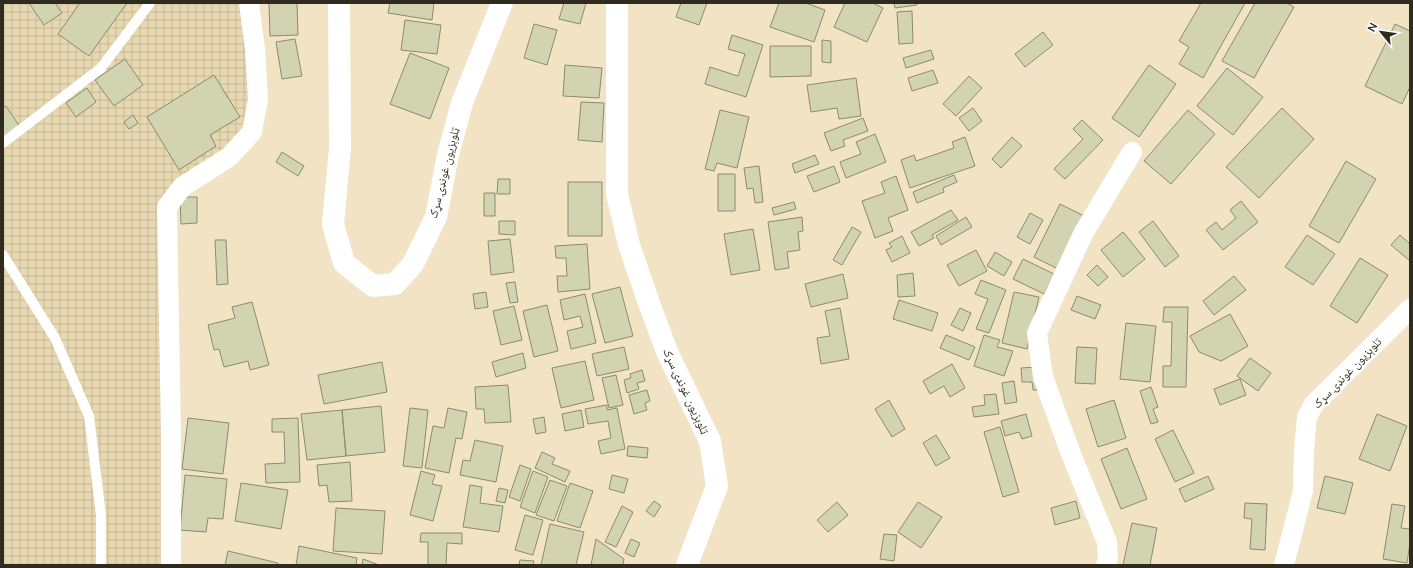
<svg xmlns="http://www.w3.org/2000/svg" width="1413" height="568" viewBox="0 0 1413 568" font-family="'Nunito Sans','Noto Naskh Arabic',sans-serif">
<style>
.industrial{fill:url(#industrial-grid)}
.building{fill:#d2d3b1;stroke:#8b8c6d}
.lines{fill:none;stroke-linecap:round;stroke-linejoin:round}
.service{stroke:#fff;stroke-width:10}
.minor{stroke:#fff;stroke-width:20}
.tertiary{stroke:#fff;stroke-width:22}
.labels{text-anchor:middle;stroke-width:4;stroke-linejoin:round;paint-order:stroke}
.street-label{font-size:12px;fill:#302b1f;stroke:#fff}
</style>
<defs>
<pattern id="industrial-grid" width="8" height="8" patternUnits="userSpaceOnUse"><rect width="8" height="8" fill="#e8d8b1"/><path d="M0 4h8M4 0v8" fill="none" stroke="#c7ba98"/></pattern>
</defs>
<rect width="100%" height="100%" fill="#f1e3c3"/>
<path class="industrial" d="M3,3H249L252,132L167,207L171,565H3Z"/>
<path class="building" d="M29,3H55L62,13L44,25Z
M80,3H127L89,56L58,34Z
M269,3H297L298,35L270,36Z
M390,3H434L432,20L388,13Z
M564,3H586L580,24L559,19Z
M681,3H707L699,25L676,17Z
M779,3H806L825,10L814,42L770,27Z
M845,3H873L883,8L867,42L834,27Z
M894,3H916L917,5L895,8Z
M1201,3H1245L1203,78L1179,64L1189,47L1179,41Z
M1255,3H1287L1294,7L1254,78L1222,61Z
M912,11L913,43L899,44L897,12Z
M405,20L441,25L437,54L401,50Z
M534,24L557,30L547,65L524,58Z
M1395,24L1410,31V87L1402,104L1365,86Z
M1043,32L1053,45L1025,67L1015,54Z
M732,35L763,45L746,97L705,84L710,67L738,76L745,54L728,49Z
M295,39L302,76L282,79L276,42Z
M822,40L831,41V63L822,62Z
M770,46H811V76L770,77Z
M931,50L934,59L906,68L903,58Z
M410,53L449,68L430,119L390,104Z
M125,59L143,85L114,106L95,80Z
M565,65L602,68L599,98L563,96Z
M1149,65L1176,84L1139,137L1112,118Z
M1227,68L1263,97L1233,135L1197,106Z
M933,70L938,83L912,91L908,78Z
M214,75L240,117L210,135L216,146L179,170L147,117Z
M969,76L982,88L956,116L943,104Z
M856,78L861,116L839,119L837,108L811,112L807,85Z
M87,88L96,102L76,117L66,103Z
M581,102L604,103L602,142L578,140Z
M6,106L20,127L3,138V108Z
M973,108L982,121L969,131L959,118Z
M1282,108L1314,139L1259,198L1226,167Z
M720,110L749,117L737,168L717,163L714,171L705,169Z
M1188,110L1215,134L1171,184L1144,161Z
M133,115L138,123L129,129L124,122Z
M863,118L868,131L843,140L845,146L831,151L824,133Z
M1082,120L1103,140L1065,179L1054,169L1083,139L1073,129Z
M875,134L886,162L846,178L840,162L861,154L856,142Z
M965,137L975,166L910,188L901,160L914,155L916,161L954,148L952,142Z
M1012,137L1022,146L1001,168L992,159Z
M282,152L304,166L298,176L276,162Z
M815,155L819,164L795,173L792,164Z
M1346,161L1376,179L1339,243L1309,226Z
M759,166L763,202L755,203L753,188L747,189L744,168Z
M834,166L840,182L814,192L807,176Z
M718,174H735V211H718Z
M954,175L957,182L943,188L944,192L917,203L913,192Z
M896,176L908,210L888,218L893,231L875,238L862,201L885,193L881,182Z
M498,179H510V194H497Z
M568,182H602V236H568Z
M484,193H495V216H484Z
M180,197H197V223L181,224Z
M1241,201L1258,222L1223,250L1206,230L1216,222L1222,230L1236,218L1230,210Z
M794,202L796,209L774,215L772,208Z
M1060,204L1086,217L1060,270L1034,257Z
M951,210L958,220L932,235L934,238L919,246L911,232Z
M1030,213L1043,220L1030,244L1017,237Z
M802,217L803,231L798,232L800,250L787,252L789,268L775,270L768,222Z
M966,217L972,227L941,245L936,236Z
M499,221H515V235L499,234Z
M1153,221L1179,256L1165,267L1139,232Z
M852,227L861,232L842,265L833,260Z
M753,229L760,270L731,275L724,234Z
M1123,232L1145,259L1123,277L1101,250Z
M1307,235L1335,254L1313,285L1285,267Z
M1400,235L1410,244V261L1391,245Z
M902,236L910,253L892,262L886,250L892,247L889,243Z
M510,239L514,272L491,275L488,241Z
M215,240H226L228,284L217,285Z
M587,244L590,289L558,292L557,276H567L566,258H556L555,246Z
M976,250L987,271L959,286L947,265Z
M995,252L1012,262L1004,276L987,266Z
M1360,258L1388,275L1357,323L1330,306Z
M1023,259L1054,274L1044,294L1013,279Z
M1097,265L1108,277L1098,286L1087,275Z
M913,273L915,296L898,297L897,275Z
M843,274L848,298L811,307L805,284Z
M1234,276L1246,290L1214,315L1203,301Z
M981,280L1006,290L989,333L976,329L988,299L975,294Z
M515,282L518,302L510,303L506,283Z
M620,287L633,336L605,343L592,294Z
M486,292L488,307L475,309L473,294Z
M1014,292L1039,297L1027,349L1002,343Z
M585,294L596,343L571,349L567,331L583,327L580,316L564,320L560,300Z
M1077,296L1101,305L1095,319L1071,310Z
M899,300L938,313L932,331L893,319Z
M252,302L269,365L250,370L248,361L224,367L219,349L214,350L208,325L235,318L232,307Z
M547,305L558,351L534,357L523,311Z
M514,306L522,340L501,345L493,311Z
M1164,307H1188L1186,387H1163V366H1171L1172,322H1163Z
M840,308L849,359L821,364L817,338L830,336L825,311Z
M960,308L971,313L963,331L951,325Z
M1230,314L1248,346L1221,361L1199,352L1190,336Z
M1126,323L1156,326L1150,382L1120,379Z
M946,335L975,347L969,360L940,348Z
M984,335L1000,340L997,347L1013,351L1004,376L974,366Z
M624,347L629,369L597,376L592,354Z
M1077,347L1097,348L1095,384L1075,383Z
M523,353L526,368L496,377L492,362Z
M1250,358L1271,373L1258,391L1237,376Z
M585,361L594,400L561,408L552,368Z
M382,362L387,392L324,404L318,375Z
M952,364L965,388L950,397L944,386L930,394L923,381Z
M1037,367L1039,390H1033L1032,382H1022L1021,368Z
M642,370L645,381L637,383L639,389L627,393L624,380L631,378L630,374Z
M616,375L623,405L609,408L602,378Z
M1240,379L1246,395L1220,405L1214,389Z
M1014,381L1017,402L1005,404L1002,383Z
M508,385L511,422L485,423L484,409H476L475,387Z
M1151,387L1158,407L1153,409L1158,422L1151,424L1140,391Z
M647,390L650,401L645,403L647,410L634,414L629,395Z
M996,394L999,414L974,417L972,407L985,405L984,395Z
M889,400L905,429L892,437L875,409Z
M1114,400L1126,438L1098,447L1086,409Z
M607,405V410L617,408L625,449L601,454L598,441L611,438L608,421L588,424L585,409Z
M381,406L385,452L346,456L342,410Z
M410,408L428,410L422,468L403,466Z
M448,408L467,412L462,439L456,438L449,473L425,468L433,426L444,428Z
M342,410L346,456L307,460L301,414Z
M581,410L584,427L565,431L562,414Z
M1026,414L1032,436L1022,439L1019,432L1005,436L1001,421Z
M1377,414L1407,426L1390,471L1359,459Z
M544,417L546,432L536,434L533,419Z
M188,418L229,423L223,474L182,469Z
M298,418L300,482L266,483L265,464L285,463L284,432H272V419Z
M1000,427L1019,492L1003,497L984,432Z
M1173,430L1194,473L1175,482L1155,439Z
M936,435L950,458L936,466L923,443Z
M475,440L503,446L496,482L460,475L463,460L470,461Z
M628,446L648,448L647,458L627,456Z
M1127,448L1147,499L1121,509L1101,459Z
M542,452L555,458L552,464L570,471L565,482L535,468Z
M350,462L352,501L329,502L327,485L319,486L317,465Z
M520,465L531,469L520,501L509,497Z
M421,471L435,475L432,484L442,486L433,521L410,515Z
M533,471L548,477L535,513L520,507Z
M185,475L227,479L223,519L208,518L206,532L180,530Z
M612,475L628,479L624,493L609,489Z
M1208,476L1214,489L1185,502L1179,489Z
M1325,476L1353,483L1345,514L1317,508Z
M550,480L567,486L554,521L536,515Z
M241,483L288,490L281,529L235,521Z
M570,483L593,491L580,528L557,521Z
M470,485L482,487L480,503L503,506L499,532L463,527Z
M499,488L508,490L505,503L496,501Z
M654,501L661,506L654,517L646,511Z
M1076,501L1080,518L1055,525L1051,508Z
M837,502L848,515L828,532L817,520Z
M918,502L942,517L921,548L898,532Z
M1245,503L1267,504L1265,550L1250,549L1252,519L1244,518Z
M1392,504L1405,506L1401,528L1410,529V543L1407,563L1383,559Z
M622,506L633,512L616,547L605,542Z
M336,508L385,511L382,554L333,551Z
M525,515L543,520L533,555L515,550Z
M1132,523L1157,528L1150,565H1123Z
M550,524L584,532L576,565H541Z
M421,533H462V544L447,543L446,565H428V542H420Z
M884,534L897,535L894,561L880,559Z
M596,539L624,559L623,565H591Z
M631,539L640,543L634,557L625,553Z
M299,546L357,558L356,565H296Z
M228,551L278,563V565H225Z
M363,559L379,565H362Z
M520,560L534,561L533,565H519Z"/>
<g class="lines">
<path class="service" d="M3,143L101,68L150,3
M3,255L55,338L89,416L101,515V565"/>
<path class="minor" d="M171,565V435L167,207L182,187L229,157L252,132L258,99L255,49L249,3
M1106,565L1108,558L1107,542L1071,454L1043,377L1037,333L1083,234L1132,152
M1284,565L1303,491L1304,450L1307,417L1314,404L1410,309"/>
<path class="tertiary" d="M339,3L340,148L333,224L344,263L373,286L395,284L413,264L436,217L448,155L462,103L502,3
M617,3V194L629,245L650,306L668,354L710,441L717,486L687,565"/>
</g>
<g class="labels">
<g class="street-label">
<text transform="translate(444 173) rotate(-76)" y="4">ټلوېزيون غونډۍ سړک</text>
<text transform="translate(1347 373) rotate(-46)" y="4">تلوېزيون غونډۍ سړک</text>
<text transform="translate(686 391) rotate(65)" y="4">ټلوېزيون غونډۍ سړک</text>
</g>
</g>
<rect width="1413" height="568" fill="none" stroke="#302b1f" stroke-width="8"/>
<g transform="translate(1381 32) rotate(299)" stroke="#ffffff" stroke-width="3" paint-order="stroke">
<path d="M0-3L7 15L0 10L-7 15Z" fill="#302b1f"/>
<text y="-6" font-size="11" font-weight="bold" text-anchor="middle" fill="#302b1f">N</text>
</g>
</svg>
